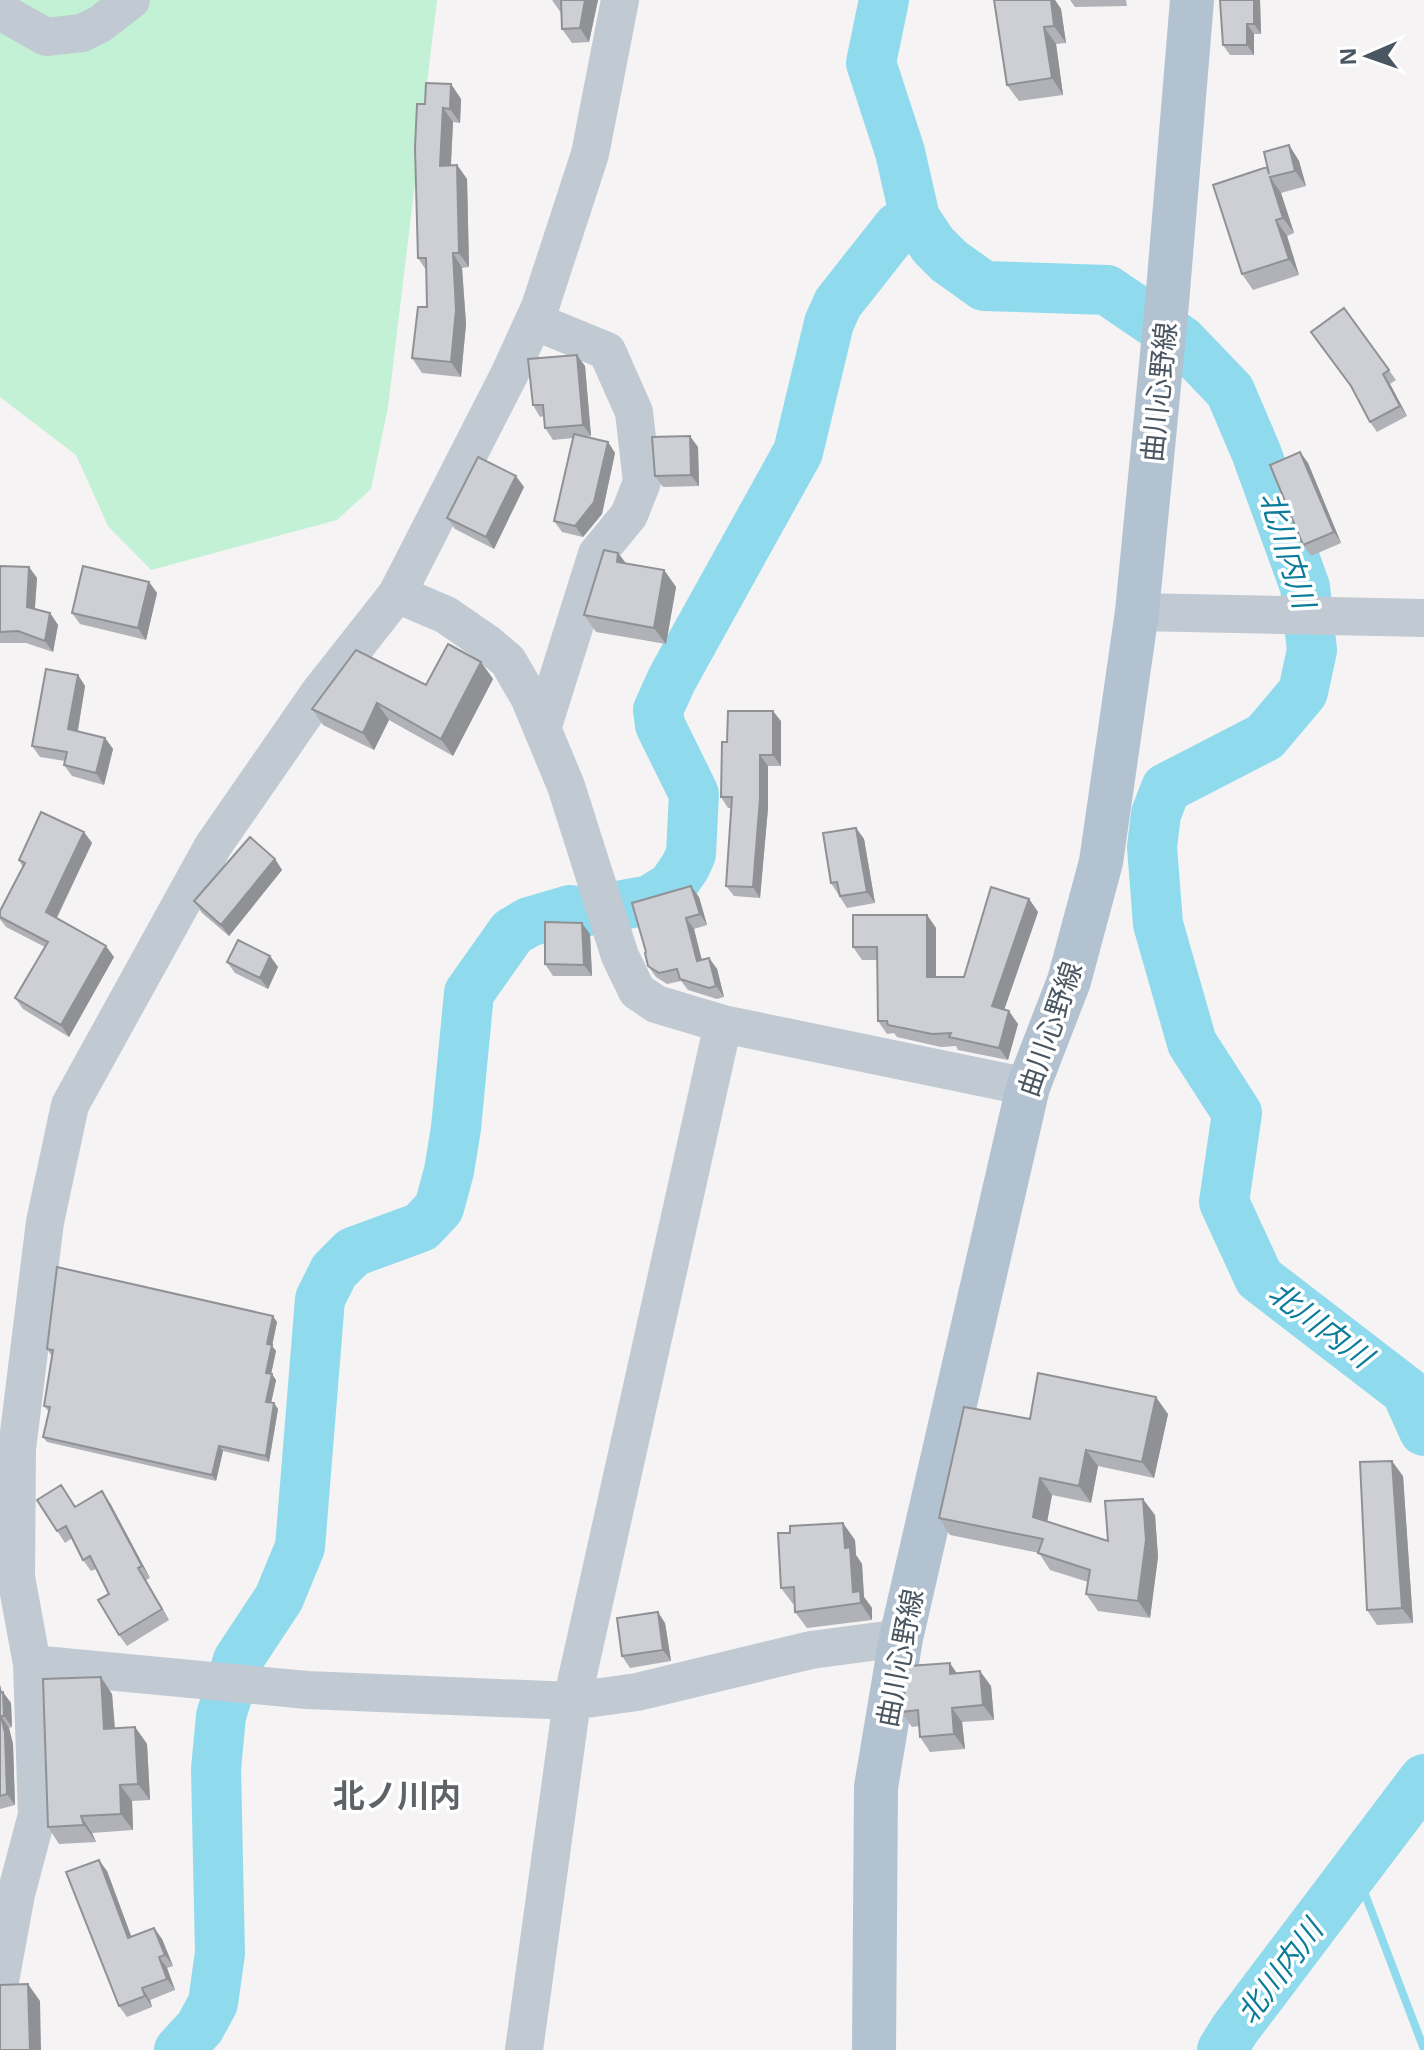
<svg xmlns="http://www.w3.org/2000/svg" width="1424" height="2050" viewBox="0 0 1424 2050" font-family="'Open Sans','Noto Sans JP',sans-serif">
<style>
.green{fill:#c3f1d5}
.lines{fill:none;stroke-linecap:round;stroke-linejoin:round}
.stream{stroke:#90daee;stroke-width:8}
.river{stroke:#90daee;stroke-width:50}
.minor{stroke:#c1cad2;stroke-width:38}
.major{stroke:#b3c2d1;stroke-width:44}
.wall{fill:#b0b2b7}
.shaded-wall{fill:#909195}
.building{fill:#cdcfd5;stroke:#909195;stroke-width:2}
.labels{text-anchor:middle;stroke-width:7;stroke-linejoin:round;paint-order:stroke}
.street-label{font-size:28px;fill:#4a5661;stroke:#fff}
.water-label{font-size:30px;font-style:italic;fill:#0c7c9b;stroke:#fff}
.quarter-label{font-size:32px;font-weight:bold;fill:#5f6368;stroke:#fff}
</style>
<rect width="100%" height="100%" fill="#f5f3f3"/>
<path class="green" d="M0,0H437L388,407L371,489L337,520L151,570L108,526L76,455L0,397Z"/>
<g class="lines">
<path class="stream" d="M1355,1868L1424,2049"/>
<path class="river" d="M884,0L871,63L900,152L915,218L933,245L949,261L984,286L1107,290L1182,341L1230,391L1256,452L1305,587L1312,650L1303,692L1265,737L1166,788L1156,814L1152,847L1158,924L1192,1043L1237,1113L1224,1202L1259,1278L1406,1391L1424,1431
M179,2050L200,2027L213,2003L220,1953L216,1769L221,1716L238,1660L279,1598L300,1547L320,1299L334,1271L353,1252L421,1227L439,1208L449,1171L456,1128L469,993L512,932L529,922L570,910L583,912L650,900L672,886L685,867L691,854L694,794L660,725L658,710L672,679L798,452L829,323L838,303L898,227L915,218
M1222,2050L1235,2029L1424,1779"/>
<path class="minor" d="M0,11L46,37L82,33L100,24L131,0
M534,321L607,351L634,412L642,482L629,515L597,554L542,729
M397,594L446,615L488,644L508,661L529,697L566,786L620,956L637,991L656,1004L723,1024L1028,1087
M1137,612L1424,618
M32,1664L307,1690L572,1701L637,1692L811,1650L901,1638
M0,1981L16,1894L37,1815L32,1664L16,1577L17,1449L45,1222L70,1105L213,846L319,693L397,594L509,375L540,307L590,154L620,0
M524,2050L572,1701L723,1024"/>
<path class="major" d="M874,2050L876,1787L901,1638L1028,1087L1069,981L1101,862L1137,612L1167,303L1192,0"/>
</g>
<path class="wall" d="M552,0H598L589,42L572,43L562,29L561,13Z
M998,0H1055L1061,9L1066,43L1056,44L1063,95L1019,101L1007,85Z
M1070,0H1126L1127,6L1075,7Z
M1260,0L1261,34H1254V55H1230L1223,45Z
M451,84L461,99L460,123L453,122L451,166L457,165L467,179L469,267L462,268L466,324L461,377L422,373L412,358L427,307L426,270L418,258L425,104Z
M1289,145L1299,161L1306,186L1281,193L1294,233L1287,236L1299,275L1253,290L1242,274L1267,167Z
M1344,308L1396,380L1390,384L1407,416L1377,432L1370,422Z
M585,366L591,436L584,437L608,442L615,453L602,514L583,537L562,532L554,521L573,438L553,440L545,428L544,416L540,417L533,405Z
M698,447L699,486L663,487L655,476Z
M1300,452L1308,463L1341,543L1311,556L1303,545Z
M524,487L494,549L455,529L447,518Z
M618,553L626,563L664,570L676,587L666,644L596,632L584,615Z
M0,566L29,567L37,578L35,609L50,613L58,625L53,652L26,643H0Z
M149,582L157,593L146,640L80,624L72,613Z
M481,662L493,679L453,756L389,720L374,750L323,725L312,709L426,685Z
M78,675L85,686L78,731L105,738L113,749L104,785L72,776L64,765L65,761L40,757L32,746Z
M781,721V766H768V808L760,898L734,896L726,886L731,808H728L721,797L727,742Z
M856,828L864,839L875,903L847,908L831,883Z
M84,832L92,843L57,918L114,957L69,1037L23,1009L15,998L45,947L6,927L0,919V911L23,867L19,860Z
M275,859L282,870L229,936L202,913L194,901Z
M699,897L707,925L694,929L701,960L709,958L717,969L724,997L717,999L688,990L681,981L667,984L656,977L648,966Z
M1029,899L1038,912L1004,1010L1018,1024L1008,1060L958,1050L956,1046L941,1047L897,1037L894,1033L887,1034L878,1021V960H862L853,947L927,915L936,928V977H964Z
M590,934L592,976H553L545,964Z
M270,956L278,967L268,989L235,973L227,962Z
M277,1322L272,1346L276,1351L271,1374L276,1380L271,1403L278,1409L269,1462L223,1451L216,1481L47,1442L43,1437L49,1412L44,1406L53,1355H51L47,1349Z
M1168,1414L1154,1478L1098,1466L1091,1503L1052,1495L1047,1521L1108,1541L1155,1515L1158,1557L1150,1618L1098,1611L1086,1594L1088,1582L1050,1570L1039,1553L950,1535L939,1518L1030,1419Z
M1403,1476L1413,1623L1377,1625L1367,1610Z
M37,1500L76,1507L110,1503L150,1578L146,1580L169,1620L127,1646L119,1635L109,1594L96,1569L91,1571L83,1560L72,1538L65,1543Z
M855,1540L856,1555L862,1564L864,1597L872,1608V1620L807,1628L795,1612V1604H793L781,1588Z
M665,1623L671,1661L630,1668L622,1656Z
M957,1673L991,1686L994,1720L962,1722L965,1749L930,1752L920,1737L919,1726L912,1727L901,1712Z
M0,1685L2,1692L11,1703L12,1727L9,1728L13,1744L15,1805L0,1809Z
M112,1694L115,1728L135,1727L147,1744L150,1800L132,1801L133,1830L92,1833L96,1842L59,1844L48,1827Z
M107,1871L131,1937L154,1928L162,1939L173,1966L167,1968L175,1990L150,2000L152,2007L127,2017L119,2006Z"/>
<path class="shaded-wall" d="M585,0H598L589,42L580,28Z
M1051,0H1055L1061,9L1066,43L1054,26Z
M1254,0H1260L1261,34L1254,24Z
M1247,24L1254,34V55L1247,45Z
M1044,27L1056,44L1063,95L1052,78Z
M451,84L461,99L460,123L450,109Z
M443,108L453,122L450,180L440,166Z
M1289,145L1299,161L1306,186L1295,171Z
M457,165L467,179L469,267L459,253Z
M1270,177L1281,193L1294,233L1283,218Z
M1276,220L1287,236L1299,275L1289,259Z
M453,253L462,268L466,324L461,377L451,362Z
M577,355L585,366L591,436L583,425Z
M1383,374L1390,384L1407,416L1400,406Z
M690,436L698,447L699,486L691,475Z
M608,442L615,453L602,514L583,537L575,526Z
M1300,452L1308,463L1341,543L1334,532Z
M516,476L524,487L494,549L486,537Z
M618,553L630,569L617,562Z
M29,567L37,578L34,618L27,607Z
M664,570L676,587L666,644L654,628Z
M149,582L157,593L146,640L138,628Z
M50,613L58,625L53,652L45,641Z
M481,662L493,679L453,756L441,739Z
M78,675L85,686L76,740L68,729Z
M377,703L389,720L374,750L363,733Z
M773,711L781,721V766L773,755Z
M105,738L113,749L104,785L96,773Z
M760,755L768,766V808L760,898L753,887Z
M856,828L864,839L875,903L867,892Z
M84,832L92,843L54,923L46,912Z
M275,859L282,870L229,936L221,925Z
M691,886L699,897L707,925L700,914Z
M1029,899L1038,912L1001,1019L992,1006Z
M927,915L936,928V990L927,977Z
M686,918L694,929L705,972L697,961Z
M582,923L590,934L592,976L584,965Z
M106,946L114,957L69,1037L61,1025Z
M270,956L278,967L268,989L260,978Z
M709,958L717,969L724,997L716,986Z
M1009,1011L1018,1024L1008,1060L999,1048Z
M273,1316L277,1322L272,1346L276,1351L270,1379L266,1373L267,1344Z
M272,1374L276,1380L270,1408L266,1402Z
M1156,1397L1168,1414L1154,1478L1142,1462Z
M274,1403L278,1409L269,1462L266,1456Z
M219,1446L223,1451L216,1481L212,1475Z
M1086,1450L1098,1466L1091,1503L1079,1486Z
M1392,1461L1403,1476L1413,1623L1402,1608Z
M1040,1478L1052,1495L1045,1534L1033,1517Z
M102,1491L110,1503L150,1578L142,1566Z
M1143,1499L1155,1515L1158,1557L1150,1618L1138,1601Z
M843,1523L855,1540L856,1555L862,1564L864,1597L872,1608V1620L853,1592L845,1548Z
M138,1568L146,1580L169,1620L162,1609Z
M658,1612L665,1623L671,1661L663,1650Z
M950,1663L960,1678L950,1674Z
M980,1671L991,1686L994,1720L983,1705Z
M101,1677L112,1694L116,1746L104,1729Z
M0,1685L4,1703L3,1692L11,1703L12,1727L4,1716L0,1699Z
M952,1708L962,1722L965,1749L954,1734Z
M1,1716L9,1728L13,1744L15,1805L7,1794Z
M135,1727L147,1744L150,1800L138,1784Z
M120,1785L132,1801L133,1830L121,1814Z
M81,1816L92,1833L96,1842L84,1825Z
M99,1860L107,1871L136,1949L128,1938Z
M154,1928L162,1939L173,1966L165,1955Z
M159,1957L167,1968L175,1990L167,1979Z
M28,1984L40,2001L41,2050H30Z
M142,1988L150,2000L152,2007L145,1996Z"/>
<path class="building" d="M561,0H585L580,28L562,29Z
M994,0H1051L1054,26L1044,27L1052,78L1007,85Z
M1220,0H1254V24H1247V45H1223Z
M426,83L451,84L450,109L443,108L440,166L457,165L459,253H453L456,310L451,362L412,358L418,307H427L426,258H418L415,148L417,104H425Z
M1289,145L1295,171L1270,177L1283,218L1276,220L1289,259L1242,274L1213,185L1267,167L1269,174L1264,152Z
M1344,308L1389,370L1383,374L1400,406L1370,422L1351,386L1311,332Z
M577,355L583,425L545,428L543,405H533L528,359Z
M574,434L608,442L594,502L575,526L554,521Z
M690,436L691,475L655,476L652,437Z
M1300,452L1334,532L1303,545L1270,465Z
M478,457L516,476L486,537L447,518Z
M604,550L618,553L617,562L664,570L654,628L584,615Z
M0,566L29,567L27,607L50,613L45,641L18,631L0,632Z
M83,566L149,582L138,628L72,613Z
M448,644L481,662L441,739L377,703L363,733L312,709L356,650L426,685Z
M46,669L78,675L68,729L105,738L96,773L64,765L67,752L32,746Z
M728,711H773V755H760V798L753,887L726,886L732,797H721L722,742H727Z
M41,812L84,832L46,912L106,946L61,1025L15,998L48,942L0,917V911L25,863L19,860Z
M856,828L867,892L840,896L837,882L831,883L823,833Z
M250,837L275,859L221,925L194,901Z
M691,886L700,914L686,918L697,961L709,958L716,986L709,988L680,979L677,969L659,973L648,966L645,953L646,952L632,903Z
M991,887L1029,899L992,1006L1009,1011L999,1048L949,1037L951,1033L932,1034L888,1025L887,1021H878L877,947H853V915H927V977H964Z
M545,922L582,923L584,965L545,964Z
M238,940L270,956L260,978L227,962Z
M57,1267L273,1316L267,1344L272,1345L266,1373L272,1374L266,1402L274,1403L266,1456L219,1446L212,1475L43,1437L50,1407L44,1406L53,1350L47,1349Z
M1038,1373L1156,1397L1142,1462L1086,1450L1079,1486L1040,1478L1033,1517L1108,1541L1105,1501L1143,1499L1146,1540L1138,1601L1086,1594L1090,1570L1038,1553L1043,1539L939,1518L964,1407L1030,1419Z
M1392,1461L1402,1608L1367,1610L1360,1462Z
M61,1485L75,1507L102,1491L142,1566L138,1568L162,1609L119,1635L98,1600L109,1594L90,1556L83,1560L66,1526L57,1531L37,1500Z
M843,1523L845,1548L850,1547L853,1592L860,1591L861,1603L795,1612L794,1587L781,1588L778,1533H790V1526Z
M658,1612L663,1650L622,1656L617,1618Z
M950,1663V1674L980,1671L983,1705L952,1708L954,1734L920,1737L918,1710L901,1712L909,1666Z
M101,1677L104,1729L135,1727L138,1784L120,1785L121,1814L81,1816L84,1825L48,1827L43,1679Z
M3,1692L4,1716H1L5,1733L7,1794L0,1796V1693Z
M99,1860L128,1938L154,1928L165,1955L159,1957L167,1979L142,1988L145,1996L119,2006L66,1872Z
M28,1984L30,2050H0V1985Z"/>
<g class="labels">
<g class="street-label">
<text transform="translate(1159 392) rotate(-84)" y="10">曲川心野線</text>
<text transform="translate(1050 1029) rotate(-71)" y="10">曲川心野線</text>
<text transform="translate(900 1658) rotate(-79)" y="10">曲川心野線</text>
</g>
<g class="water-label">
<text transform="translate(1287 550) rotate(73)" y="10">北川内川</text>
<text transform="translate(1320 1325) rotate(37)" y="10">北川内川</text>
<text transform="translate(1280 1972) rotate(-53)" y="10">北川内川</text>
</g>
<g class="quarter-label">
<text x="397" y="1807">北ノ川内</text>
</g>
</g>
<g transform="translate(1368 56) rotate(268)" stroke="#ffffff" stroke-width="6" paint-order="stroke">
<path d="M0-6L14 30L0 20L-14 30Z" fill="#4a5661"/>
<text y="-12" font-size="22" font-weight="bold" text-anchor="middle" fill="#4a5661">N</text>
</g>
</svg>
